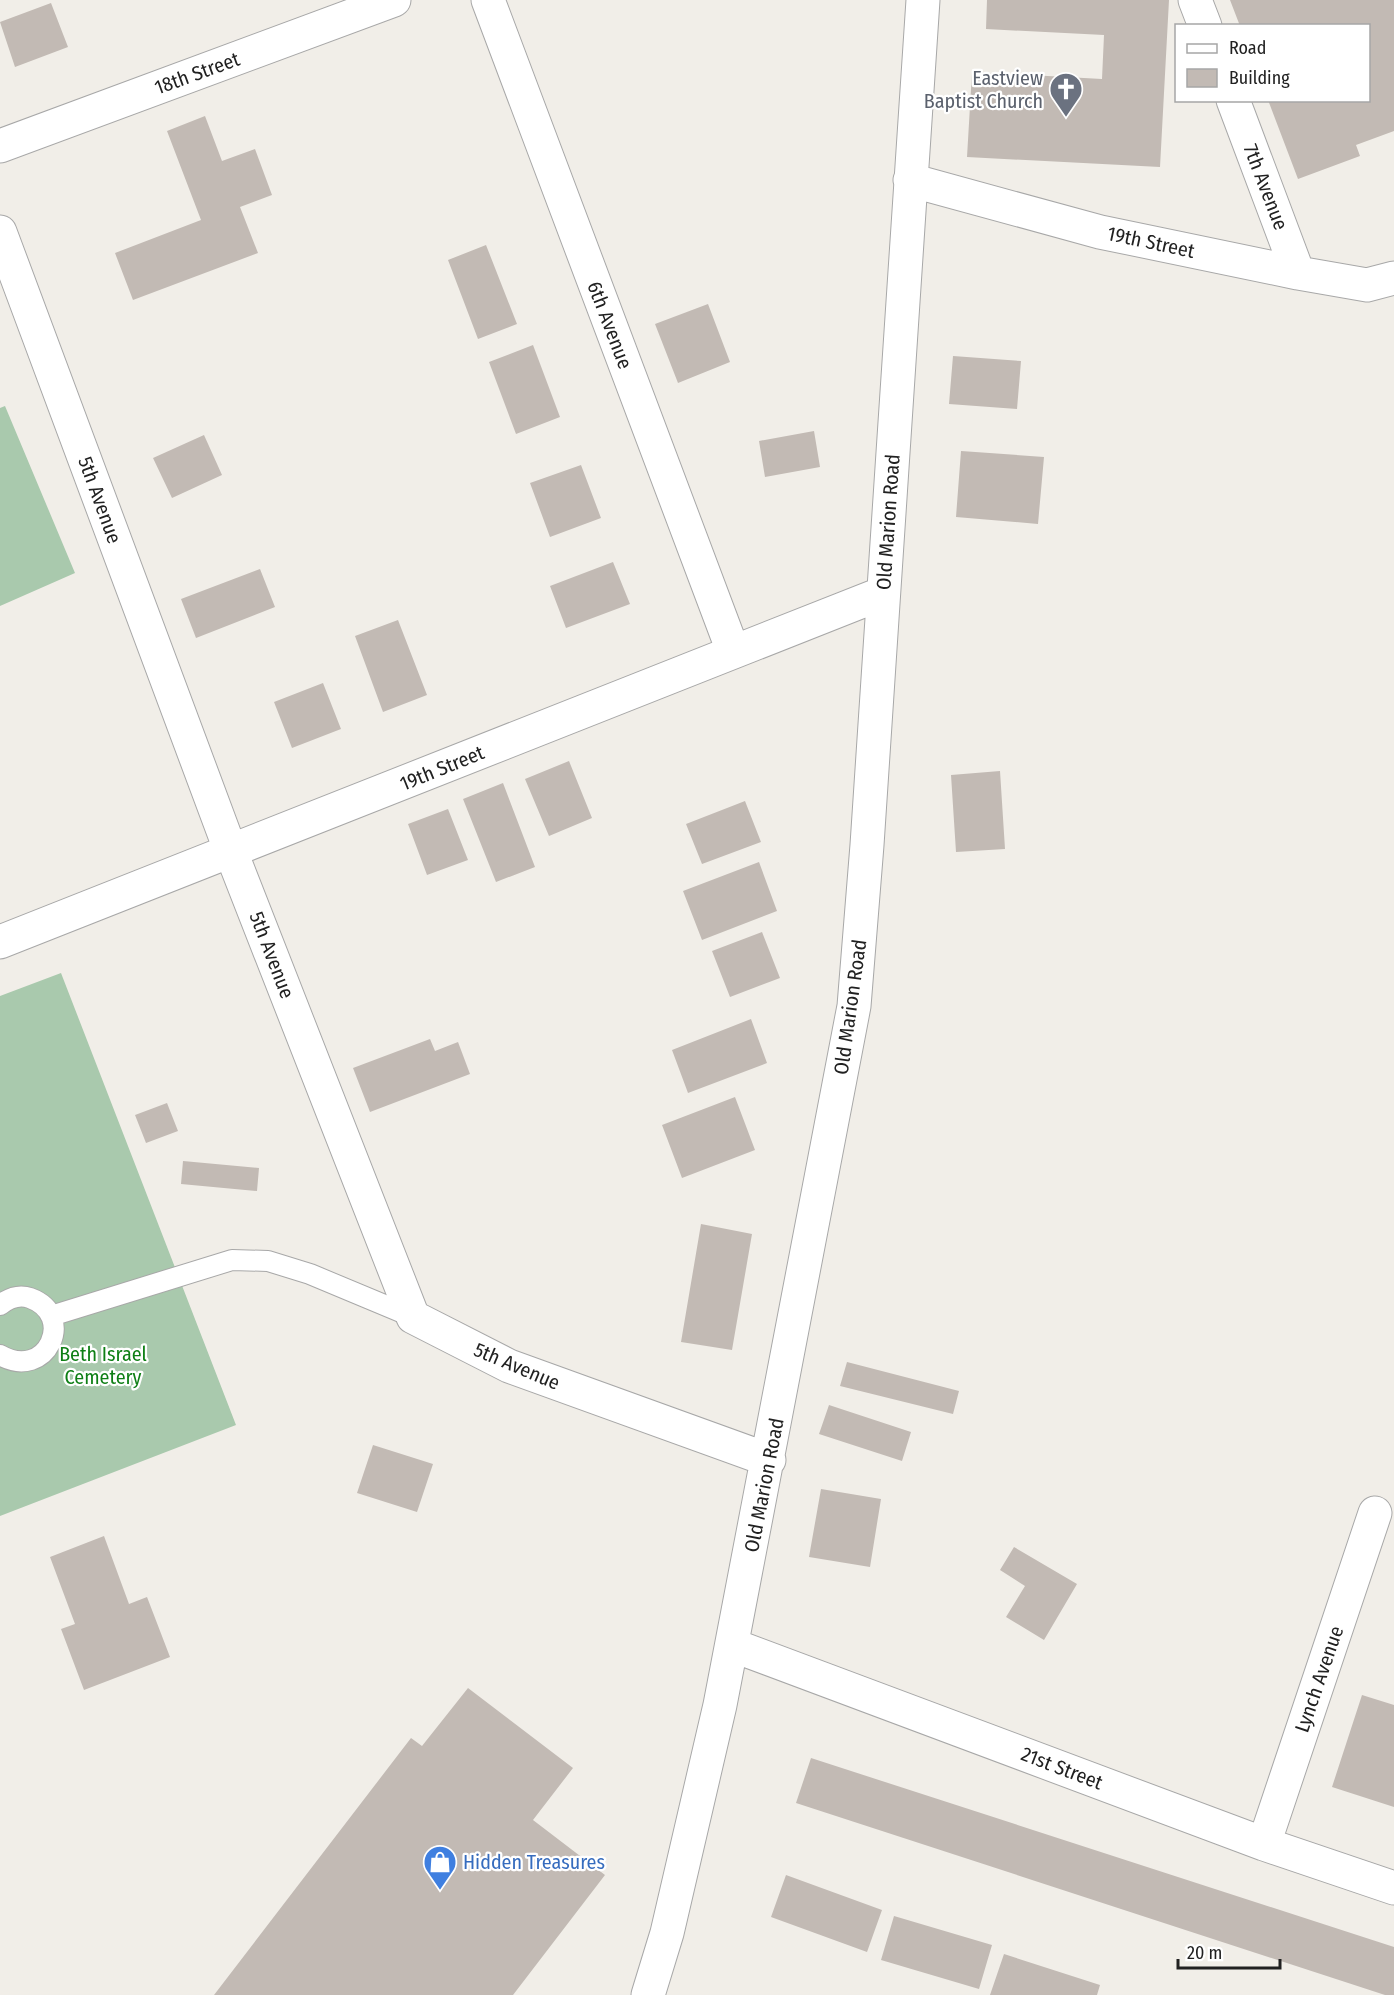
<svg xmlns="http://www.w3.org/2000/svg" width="1394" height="1995" viewBox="0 0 1394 1995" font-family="'Fira Sans Condensed',sans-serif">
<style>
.cemetery{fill:#a9c9ad}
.building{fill:#c2bab4}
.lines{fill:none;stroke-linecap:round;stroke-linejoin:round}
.lane-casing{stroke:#a8a8a8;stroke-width:22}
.street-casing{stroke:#a8a8a8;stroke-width:35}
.lane{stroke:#fff;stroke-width:20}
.street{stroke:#fff;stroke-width:33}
.labels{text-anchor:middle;stroke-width:4.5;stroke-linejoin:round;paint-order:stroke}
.street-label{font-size:20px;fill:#212121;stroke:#fff}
.worship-label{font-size:20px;fill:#5b616d;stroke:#fff;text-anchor:end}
.park-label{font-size:20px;fill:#0e7f15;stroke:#fff}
.shop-label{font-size:20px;fill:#366cbe;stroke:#fff;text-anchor:start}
</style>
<rect width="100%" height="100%" fill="#f1eee8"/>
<path class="cemetery" d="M5,406L75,573L0,606V408Z
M61,973L236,1425L0,1516V996Z"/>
<path class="building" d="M987,0H1169L1160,167L967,157L972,72L1102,79L1104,35L986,29Z
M1230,0H1394V131L1356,145L1360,156L1298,179L1268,100H1368V26H1240Z
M51,3L68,47L15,67L0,22Z
M205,116L222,161L255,149L272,195L240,207L258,253L133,300L115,253L201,220L167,131Z
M486,245L517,324L478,339L448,260Z
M708,304L730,362L678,383L655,324Z
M533,345L560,417L516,434L489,362Z
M953,356L1021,361L1017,409L949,404Z
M814,431L820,467L765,477L759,441Z
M204,435L222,475L172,498L153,458Z
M961,451L1044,457L1038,524L956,517Z
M581,465L601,518L550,537L530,483Z
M613,562L630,604L566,628L550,586Z
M260,569L275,607L196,638L181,599Z
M398,620L427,695L383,712L355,636Z
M323,683L341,729L292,748L274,702Z
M569,761L592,818L549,836L525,779Z
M1000,771L1005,849L956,852L951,775Z
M503,783L535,867L496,882L463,799Z
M745,801L761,842L702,864L686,824Z
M448,809L468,860L427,875L408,824Z
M759,862L777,911L702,940L683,891Z
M762,932L780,978L730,997L712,951Z
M751,1019L767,1063L688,1093L672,1050Z
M430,1039L435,1051L458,1042L470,1074L370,1112L353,1068Z
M735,1097L755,1150L682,1178L662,1125Z
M167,1103L178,1131L146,1143L135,1115Z
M183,1161L259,1168L257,1191L181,1184Z
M701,1224L752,1234L732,1350L681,1342Z
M847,1362L959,1391L953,1414L840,1386Z
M829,1405L911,1432L902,1461L819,1434Z
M373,1445L433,1464L417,1512L357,1493Z
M821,1489L881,1499L870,1567L809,1557Z
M104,1536L129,1604L147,1597L170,1657L84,1690L61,1629L75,1624L50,1557Z
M1014,1547L1077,1584L1044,1640L1006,1617L1025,1586L1000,1570Z
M468,1688L573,1768L533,1820L605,1875L513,1995H214L411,1738L422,1746Z
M1362,1695L1394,1705V1807L1332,1787Z
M811,1758L1394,1947V1995H1385L796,1803Z
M786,1875L882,1910L867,1952L771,1917Z
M894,1916L992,1945L979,1989L881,1960Z
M1004,1954L1100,1985L1097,1995H990Z"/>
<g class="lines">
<g class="lane-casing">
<path id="lane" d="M0,1305C9,1298 19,1294 30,1298C77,1315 47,1382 0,1355
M51,1316L232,1260L268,1261L310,1274L413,1317"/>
</g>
<g class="street-casing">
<path id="street" d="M488,0L733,651
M1195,0L1205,26
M1233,100L1298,273
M0,146L394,0
M910,180L1100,232L1298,273L1367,285L1394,278
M0,232L231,852L413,1317L509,1366L769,1460
M0,942L883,593
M732,1645L1264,1844L1394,1888
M1264,1844L1375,1513
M648,1995L667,1933L720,1705L854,1006L867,845L923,0"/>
</g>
<use href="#lane" class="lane"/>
<use href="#street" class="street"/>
</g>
<defs>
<g id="church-pin" transform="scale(1.725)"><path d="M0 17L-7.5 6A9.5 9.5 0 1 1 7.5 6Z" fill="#6b7280" stroke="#fff"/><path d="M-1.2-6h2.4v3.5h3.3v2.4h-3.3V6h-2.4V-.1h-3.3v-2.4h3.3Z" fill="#fff"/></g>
<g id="shop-pin" transform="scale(1.725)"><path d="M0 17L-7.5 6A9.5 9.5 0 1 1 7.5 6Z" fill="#3f7fe0" stroke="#fff"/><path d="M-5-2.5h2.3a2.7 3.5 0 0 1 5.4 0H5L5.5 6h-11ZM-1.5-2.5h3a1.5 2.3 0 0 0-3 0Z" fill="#fff"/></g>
</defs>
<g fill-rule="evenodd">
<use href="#church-pin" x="1066" y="89"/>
<use href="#shop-pin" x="440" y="1862"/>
</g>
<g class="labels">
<g class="street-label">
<text transform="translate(197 73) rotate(-20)" y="7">18th Street</text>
<text transform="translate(1266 187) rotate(69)" y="7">7th Avenue</text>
<text transform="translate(1151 242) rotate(12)" y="7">19th Street</text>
<text transform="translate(610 325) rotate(69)" y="7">6th Avenue</text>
<text transform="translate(100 500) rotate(70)" y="7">5th Avenue</text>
<text transform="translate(888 522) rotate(-86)" y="7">Old Marion Road</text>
<text transform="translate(442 768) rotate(-22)" y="7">19th Street</text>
<text transform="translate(272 955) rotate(69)" y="7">5th Avenue</text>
<text transform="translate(850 1007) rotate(-82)" y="7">Old Marion Road</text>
<text transform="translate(517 1366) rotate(23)" y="7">5th Avenue</text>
<text transform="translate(764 1485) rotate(-79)" y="7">Old Marion Road</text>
<text transform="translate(1319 1679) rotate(-71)" y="7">Lynch Avenue</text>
<text transform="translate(1062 1768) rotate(21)" y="7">21st Street</text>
</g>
<g class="worship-label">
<text x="1043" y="85">Eastview<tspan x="1043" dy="23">Baptist Church</tspan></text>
</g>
<g class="park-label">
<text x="103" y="1361">Beth Israel<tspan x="103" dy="23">Cemetery</tspan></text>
</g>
<g class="shop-label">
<text x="463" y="1869">Hidden Treasures</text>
</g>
</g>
<rect x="1175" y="24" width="195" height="78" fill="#ffffff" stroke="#a6a6a6" stroke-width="1.5"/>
<rect x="1187" y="44" width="30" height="9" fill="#ffffff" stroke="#a6a6a6" stroke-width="1.5"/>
<text x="1229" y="54" font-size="18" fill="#212121">Road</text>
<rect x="1187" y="69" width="30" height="18" fill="#c2bab4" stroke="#a6a6a6" stroke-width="1.5"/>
<text x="1229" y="84" font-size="18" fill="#212121">Building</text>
<path d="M1178 1959v9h102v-9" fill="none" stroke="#212121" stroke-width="3"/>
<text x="1187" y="1959" font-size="18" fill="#212121" stroke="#ffffff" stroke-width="4.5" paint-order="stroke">20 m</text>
</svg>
